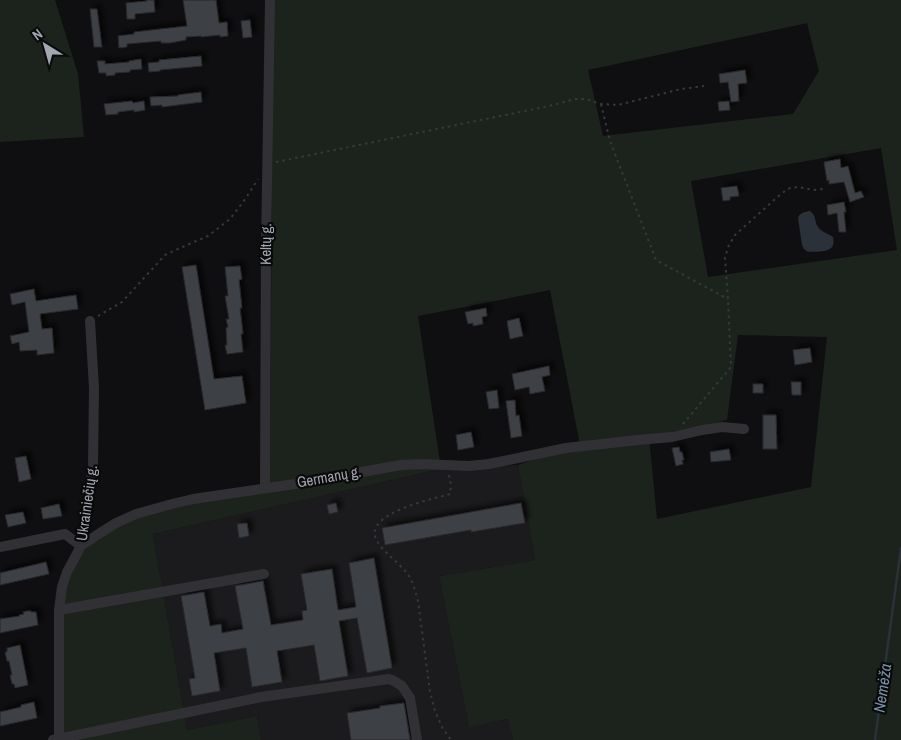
<svg xmlns="http://www.w3.org/2000/svg" width="901" height="740" viewBox="0 0 901 740" font-family="'Archivo Narrow',sans-serif">
<style>
.built{fill:#1b1b1d}
.green{fill:#1c231d;fill-rule:evenodd}
.water{fill:#2a3138}
.lines{fill:none;stroke-linecap:round;stroke-linejoin:round}
.stream{stroke:#2a3138;stroke-width:2.5}
.building{fill:#3e3f44;stroke:#29292c;filter:url(#shadow)}
.path{stroke:#37383c;stroke-width:2;stroke-dasharray:2.5 4;stroke-linecap:butt}
.street{stroke:#313135;stroke-width:10}
.labels{text-anchor:middle;stroke-width:4.5;stroke-linejoin:round;paint-order:stroke}
.street-label{font-size:15px;fill:#a1a6b0;stroke:#0a0a0b}
.water-label{font-size:16px;font-style:italic;fill:#7a93aa;stroke:#0a0a0b}
</style>
<defs>
<filter id="shadow"><feDropShadow dx="4.5" dy="-4.5" stdDeviation="2.5" flood-color="#0009"/></filter>
</defs>
<rect width="100%" height="100%" fill="#0f0f11"/>
<path class="built" d="M518,465L535,560L439,576L469,726L509,719L513,740H261L257,716L187,730L153,534L441,469Z"/>
<path class="green" d="M0,0H55L78,74L84,137L0,142Z
M273,0H901V740H513L508,719L469,727L439,576L535,560L518,465L580,445L550,290L418,316L441,469L153,534L187,730L257,716L261,740H64L63,714L64,596L75,564L84,551L94,541L129,521L270,482ZM807,23L819,71L793,114L603,136L588,70ZM881,148L897,250L708,277L691,181ZM738,335L827,337L811,487L657,519L649,437L727,420Z"/>
<path class="water" d="M810,211C817,216 814,221 818,227C821,232 828,233 833,237C837,254 820,251 808,252L804,249L802,245L798,218C800,212 805,212 810,211Z"/>
<g class="lines">
<path class="stream" d="M875,740L901,548"/>
</g>
<path class="building" d="M146,0H154L155,12L135,14V19H127L126,3L147,1Z
M183,0H216L219,23L227,22L228,36L220,37V35L201,37V36L186,37V40L170,43H161V41L127,44V47L119,48L118,36L134,34V32L187,26Z
M90,9H97L102,47H94Z
M250,20L252,37L243,38L241,21Z
M201,56L202,66L160,70V71L149,72L148,63L159,62V60Z
M141,59L142,69L130,70V72L115,73V75L106,76V73H99L97,61H105V64L129,62V61Z
M745,70L747,83L738,84L739,101L731,102L728,82L720,83L719,74Z
M201,92L202,102L162,107V105L151,106L150,97L178,96V95Z
M132,101L133,103L144,101L145,110L134,112V110L118,112V114L106,115L104,104Z
M729,101L730,110L719,111L718,102Z
M840,159L841,168L848,166L855,193L861,191L864,197L850,202L844,182L829,184V180L827,181L824,162Z
M737,186L739,196L730,197V200L723,201L721,188Z
M844,202L846,212H844L846,232H839L837,213L828,215L827,205Z
M196,265L214,379L242,376L246,403L205,410L182,267Z
M240,266L242,279L239,280L242,308H240L242,325L243,334H241L243,352L227,354L225,345H227L226,328L228,327L226,319H229L225,296H228L225,267Z
M34,289L36,301L76,295L78,309L40,314L42,329L52,328L54,353L37,355V350L20,351L19,342L12,344L10,336L29,332L25,302L12,305L10,294Z
M486,308L487,316L482,317L483,324L473,326V323L468,324L465,312Z
M519,318L523,336L510,339L507,321Z
M810,348L812,362L795,365L793,350Z
M549,366L550,375L542,377L545,391L530,394L529,387L515,390L512,374Z
M791,382H801V395H792Z
M753,384H763V393H753Z
M497,390L499,408L489,409L486,392Z
M515,400L516,416L519,415L522,436L511,438L506,401Z
M763,415H776L777,449H763Z
M471,432L474,447L458,450L456,435Z
M679,447L680,452H682L684,460H682L683,464L676,466L672,448Z
M729,449L731,460L711,462L710,452Z
M26,456L31,479L19,482L15,458Z
M336,503L338,512L329,514L327,505Z
M521,503L525,523L471,532V530L385,545L382,528Z
M59,504L62,516L43,519L41,508Z
M23,512L26,523L8,527L5,515Z
M247,523L249,536L239,538L237,524Z
M374,558L392,668L367,673L357,618L339,621L348,676L320,681L314,645L277,651L282,682L252,687L246,648L214,653L220,691L192,696L189,679L195,678L181,596L204,592L210,626L221,624L222,633L243,629L235,586L263,581L271,625L303,620L302,611L307,610L301,574L332,569L338,610L356,607L349,563Z
M46,562L49,574L0,585V573Z
M27,611H31V612H36L38,625L0,633V619L20,616L19,615L24,614L23,612Z
M20,645L28,685L15,688L14,684H12L10,675H12L9,661H7L5,652H7V648Z
M34,702L37,718L0,726V712L21,707V705Z
M404,703L410,740H351L347,713L380,708V706Z"/>
<g class="lines">
<path class="path" d="M601,104L610,141L656,260L728,299
M276,162L549,106L575,99H586L601,104L618,105L681,89L704,86
M98,316L122,302L165,255L180,248L208,236L230,219L246,198L258,179
M683,424L731,367L728,299L725,258L728,247L735,235L782,193L790,188L798,187L813,190L824,189
M449,475L451,485L450,494C434,499 361,513 377,541C384,553 397,561 406,572C413,580 415,591 418,601L430,692L435,711L442,727L451,740"/>
<path class="street" d="M265,488L266,247L270,0
M81,546L97,535L116,523L136,514L172,504L193,499L295,484L401,465L422,464L469,466L489,464L566,448L638,440L672,437L702,430L722,427L744,429
M0,547L65,534L81,546
M59,610L264,574
M53,740L261,697L389,679L394,681L402,686L410,698L417,740
M59,740V610L62,587L67,572L81,546L93,466L94,388L90,321"/>
</g>
<g class="labels">
<g class="street-label">
<text transform="translate(266 244) rotate(-89)" y="5">Keltų g.</text>
<text transform="translate(329 477) rotate(-10)" y="5">Germanų g.</text>
<text transform="translate(87 503) rotate(-82)" y="5">Ukrainiečių g.</text>
</g>
<g class="water-label">
<text transform="translate(882 688) rotate(-82)" y="6">Nemėža</text>
</g>
</g>
<g transform="translate(45 45) rotate(323)" stroke="#0a0a0b" stroke-width="4" paint-order="stroke">
<path d="M0-4L9 19L0 12L-9 19Z" fill="#a1a6b0"/>
<text y="-8" font-size="14" font-weight="bold" text-anchor="middle" fill="#a1a6b0">N</text>
</g>
</svg>
